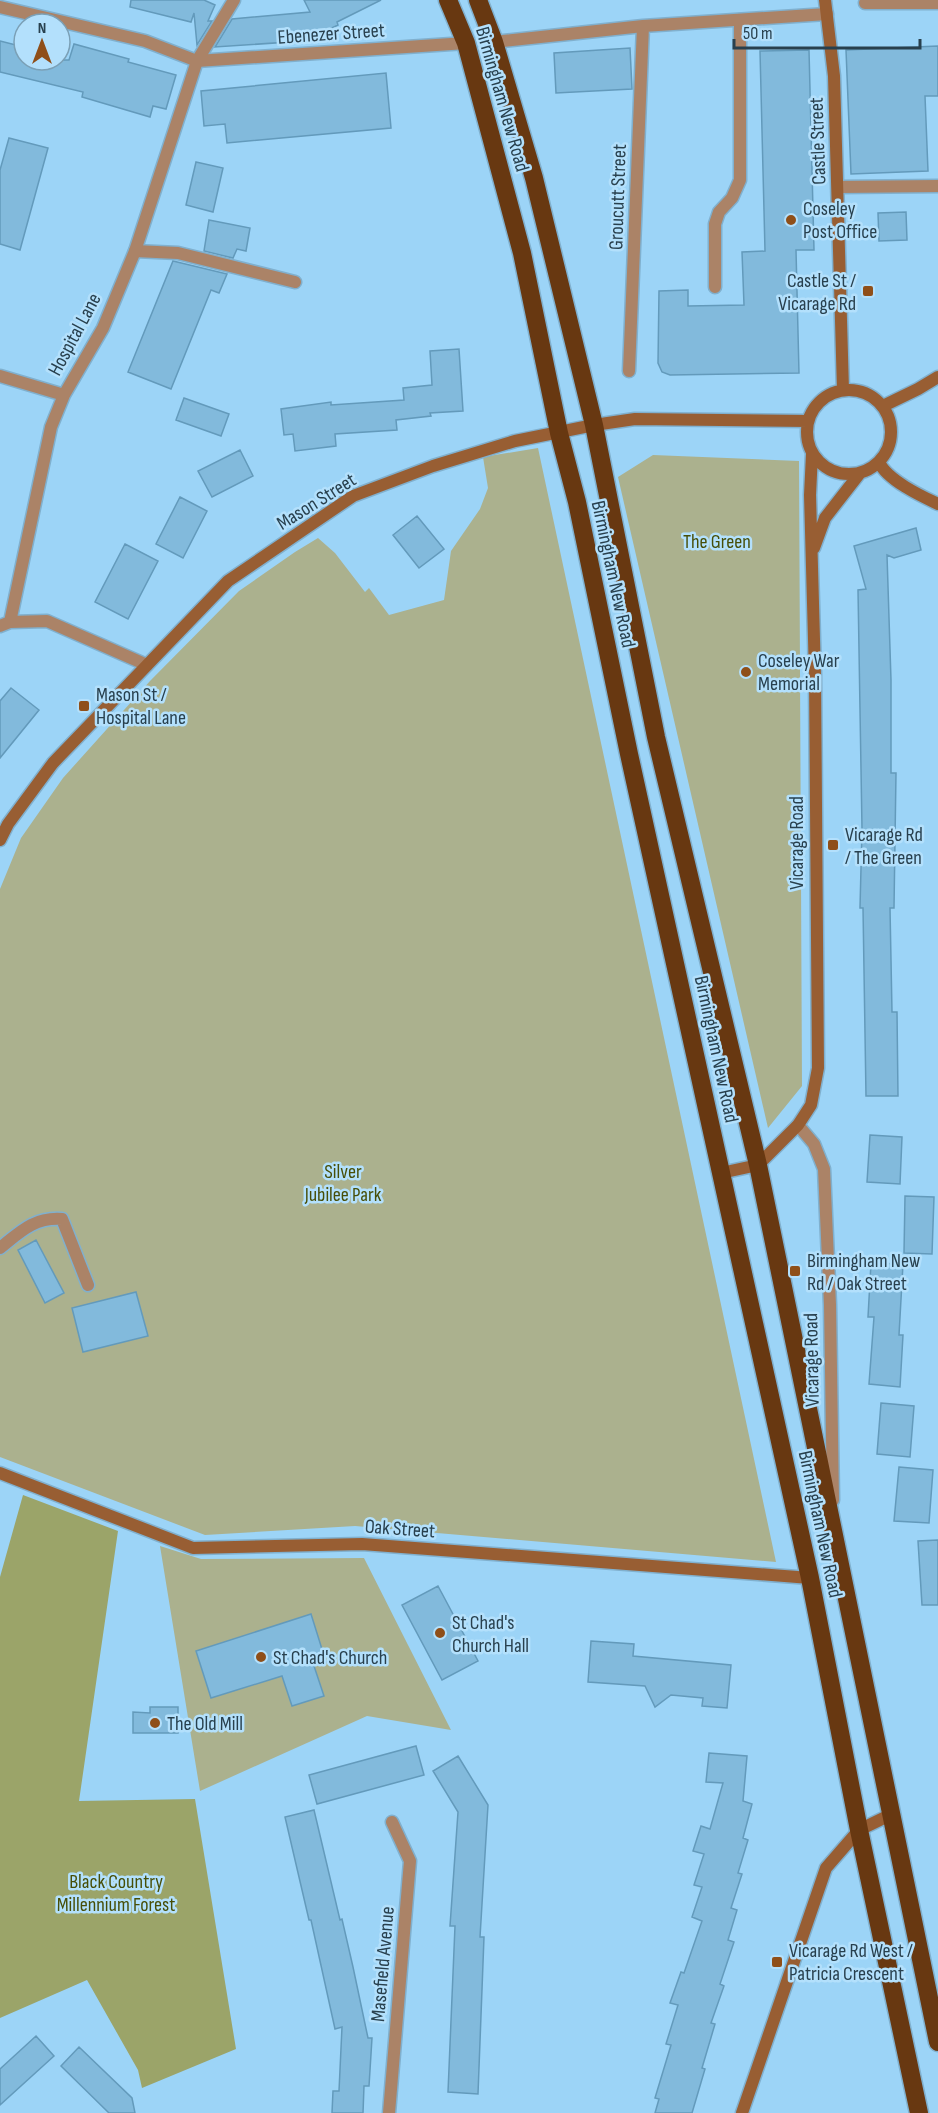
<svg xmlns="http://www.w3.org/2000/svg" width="938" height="2113" viewBox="0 0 938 2113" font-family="'Sofia Sans Condensed',sans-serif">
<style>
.green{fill:#abb18e}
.forest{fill:#9ba469}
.building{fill:#82badc;stroke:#639abb;stroke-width:1.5}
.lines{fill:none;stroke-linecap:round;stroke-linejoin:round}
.lane-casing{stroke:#80b0ce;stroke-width:15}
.street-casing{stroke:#80b0ce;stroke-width:15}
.secondary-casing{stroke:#80b0ce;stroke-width:15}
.highway-casing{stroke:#80b0ce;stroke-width:21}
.lane{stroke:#ab8367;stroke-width:12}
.street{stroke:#ab8367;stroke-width:12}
.secondary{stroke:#985e33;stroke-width:12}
.highway{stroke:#683811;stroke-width:18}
.poi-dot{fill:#8f4f19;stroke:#b3e0fc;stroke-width:2}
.labels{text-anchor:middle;stroke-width:5;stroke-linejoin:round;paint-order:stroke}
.street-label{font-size:20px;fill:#28404e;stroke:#b3e0fc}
.poi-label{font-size:20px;fill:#28404e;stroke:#b3e0fc;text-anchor:start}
.park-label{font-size:20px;fill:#474e07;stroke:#b3e0fc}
</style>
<rect width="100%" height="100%" fill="#9cd4f7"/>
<path class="green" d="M538,448L776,1562L355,1526L205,1535L0,1457V889L21,838L63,778L150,681L239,591L295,552L318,538L335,553L365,592L369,588L389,615L444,600L451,551L480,509L488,488L483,457Z
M653,455L799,461L802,1086L768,1128L618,477Z
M160,1546L201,1559L364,1558L451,1730L367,1716L200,1791Z"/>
<path class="forest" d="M23,1495L118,1531L79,1801L195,1799L236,2049L142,2088L138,2070L87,1980L0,2018V1577Z"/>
<path class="building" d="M131,0H204L215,5L208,21H212L197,45L194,13L191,22L130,7Z
M304,0H381L337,22L338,25L317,35L319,40L215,47L232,19L310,12Z
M0,41L24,47V60H69L74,44L129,59L128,62L176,75L166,109L153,106L150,117L82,97L83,92L0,72Z
M938,46V96H925L928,171L851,174L846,50Z
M630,48L632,89L556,93L554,53Z
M809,50L814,250H796L799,373L670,375L662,372L658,363L659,291L688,290V306L744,305L742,252L765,251L760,51Z
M386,73L391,128L227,143L225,124L204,126L201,91Z
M9,138L48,148L20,250L0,244V170Z
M196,162L223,168L213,212L186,205Z
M906,212L907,240L879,241L878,213Z
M209,220L250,228L246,251L237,249L233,258L204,251Z
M173,261L227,274L219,293L211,290L171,389L128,372Z
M459,349L463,411L430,413L431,416L396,420L397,430L335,434L336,446L295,451L293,434L284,435L281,409L331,402V405L404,400L403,388L432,385L430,351Z
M184,398L229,414L221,436L176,420Z
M240,450L253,476L212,497L198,471Z
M180,497L207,511L183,558L156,544Z
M417,516L444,549L419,568L393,535Z
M916,528L921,550L894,558L887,555L891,680V773H896L894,908H890L892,1012H897L898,1096H866L863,908H860L862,829L858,590L866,589L854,546Z
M125,544L158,561L128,619L95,602Z
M11,688L39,710L0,758V701Z
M870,1135L902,1137L900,1184L867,1182Z
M905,1196L934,1197L932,1254L904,1253Z
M36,1240L64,1293L45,1303L18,1250Z
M871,1263L903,1264L899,1335H903L900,1387L869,1384L874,1317H868Z
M136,1292L148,1336L83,1352L72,1308Z
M881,1403L914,1406L910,1457L877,1454Z
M899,1467L933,1470L929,1523L894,1521Z
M938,1540V1605H922L918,1541Z
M438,1586L478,1661L442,1680L402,1605Z
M311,1614L326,1662L314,1666L324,1696L292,1706L282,1676L211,1698L196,1651Z
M591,1641L634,1644L633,1656L731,1665L727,1708L702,1706L703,1698L671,1695L655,1707L645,1686L588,1682Z
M150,1707H178V1733H133V1712L150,1713Z
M416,1746L424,1775L317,1804L309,1775Z
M709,1753L747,1756L743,1801L752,1804L743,1838L748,1840L738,1873L742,1874L731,1908L737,1910L728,1940L734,1942L720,1984L724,1986L711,2023L715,2024L702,2068L705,2069L692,2113H655L659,2099L655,2098L671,2045L666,2044L678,2005L670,2003L681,1972L684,1973L702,1921L692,1917L702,1887L694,1885L704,1854L693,1851L701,1826L710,1829L723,1783L706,1782Z
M458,1756L488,1805L480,1937H484L478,2094L448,2092L455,1926H450L458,1812L433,1771Z
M314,1810L340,1920L342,1919L353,1967L368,2038H372L369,2086H364L363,2113H332L333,2091H339L342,2027L335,2029L311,1920H309L285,1817Z
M36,2036L54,2056L0,2105V2069Z
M79,2047L132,2098L135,2113H109L61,2066Z"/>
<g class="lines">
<g class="lane-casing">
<path id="lane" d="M865,3H938
M135,251L178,253L295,282
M715,287V224L719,212L732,198L740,180V20
M0,1248C20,1232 34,1217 62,1219L88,1285"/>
</g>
<g class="street-casing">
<path id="street" d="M0,7L145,41L197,61L466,43
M494,42L643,26L827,14
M838,187L938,186
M629,371L643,26
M0,376L64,395
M10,622L47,621L147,665
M0,626L10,622L51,427L64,395L103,328L135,251L197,61L234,0
M798,1125L814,1144L824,1169L830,1305L833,1500
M389,2113L410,1861L392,1822"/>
</g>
<g class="secondary-casing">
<path id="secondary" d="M825,0L834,76L843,390
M807 432a42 42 0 1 1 84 0a42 42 0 1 1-84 0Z
M883,406L918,389L938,377
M879,462C887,480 921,496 938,504
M814,548L825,518L860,473
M0,840L8,824L53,763L228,581L353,496L433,466L515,441L594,425L635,419L808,421
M721,1173L758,1165L798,1125L811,1105L818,1068L815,675L810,495L812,454
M0,1473L193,1548L362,1544L810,1578
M742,2113L826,1868L859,1830L892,1814"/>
</g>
<g class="highway-casing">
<path id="highway" d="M448,0L466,43L522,253L559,433L577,502L629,754L810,1578L859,1830L919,2113
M478,0L494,42L534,178L594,425L656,737L758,1165L938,2042"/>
</g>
<use href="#lane" class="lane"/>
<use href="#street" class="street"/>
<use href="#secondary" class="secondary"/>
<use href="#highway" class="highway"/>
</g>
<g class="poi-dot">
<circle cx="791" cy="220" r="6"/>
<rect x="862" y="285" width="12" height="12" rx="3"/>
<circle cx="746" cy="672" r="6"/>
<rect x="78" y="700" width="12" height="12" rx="3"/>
<rect x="827" y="839" width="12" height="12" rx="3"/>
<rect x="789" y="1265" width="12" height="12" rx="3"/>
<circle cx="440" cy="1633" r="6"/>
<circle cx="261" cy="1657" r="6"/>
<circle cx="155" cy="1723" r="6"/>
<rect x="771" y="1956" width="12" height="12" rx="3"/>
</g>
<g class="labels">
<g class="street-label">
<text transform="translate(331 33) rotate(-4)" y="7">Ebenezer Street</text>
<text transform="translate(503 99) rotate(74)" y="7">Birmingham New Road</text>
<text transform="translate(817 141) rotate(-92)" y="7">Castle Street</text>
<text transform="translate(617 197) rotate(-88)" y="7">Groucutt Street</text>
<text transform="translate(74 334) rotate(-62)" y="7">Hospital Lane</text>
<text transform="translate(316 501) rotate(-32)" y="7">Mason Street</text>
<text transform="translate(614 574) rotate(78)" y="7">Birmingham New Road</text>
<text transform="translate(796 843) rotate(-90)" y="7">Vicarage Road</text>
<text transform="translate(717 1049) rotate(78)" y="7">Birmingham New Road</text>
<text transform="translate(811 1360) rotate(-91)" y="7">Vicarage Road</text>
<text transform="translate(821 1524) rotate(78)" y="7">Birmingham New Road</text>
<text transform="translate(400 1528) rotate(4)" y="7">Oak Street</text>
<text transform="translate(382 1964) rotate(-85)" y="7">Masefield Avenue</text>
</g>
<g class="poi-label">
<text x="803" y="215">Coseley<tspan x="803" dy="23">Post Office</tspan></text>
<text x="856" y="287" text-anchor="end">Castle St /<tspan x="856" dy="23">Vicarage Rd</tspan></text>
<text x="758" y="667">Coseley War<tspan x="758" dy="23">Memorial</tspan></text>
<text x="96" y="701">Mason St /<tspan x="96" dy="23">Hospital Lane</tspan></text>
<text x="845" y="841">Vicarage Rd<tspan x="845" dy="23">/ The Green</tspan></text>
<text x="807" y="1267">Birmingham New<tspan x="807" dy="23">Rd / Oak Street</tspan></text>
<text x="452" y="1629">St Chad's<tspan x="452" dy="23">Church Hall</tspan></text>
<text x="273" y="1664">St Chad's Church</text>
<text x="167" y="1730">The Old Mill</text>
<text x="789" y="1957">Vicarage Rd West /<tspan x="789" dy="23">Patricia Crescent</tspan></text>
</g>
<g class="park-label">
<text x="717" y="548">The Green</text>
<text x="343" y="1178">Silver<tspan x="343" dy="23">Jubilee Park</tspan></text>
<text x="116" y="1888">Black Country<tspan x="116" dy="23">Millennium Forest</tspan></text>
</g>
</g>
<g transform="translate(42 42)"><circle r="28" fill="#b3e0fc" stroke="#7ba0b6" stroke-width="1.5"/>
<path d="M0-4.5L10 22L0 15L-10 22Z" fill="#8f4f19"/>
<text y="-9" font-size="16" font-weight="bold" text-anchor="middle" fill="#28404e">N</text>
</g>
<path d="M734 39v9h186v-9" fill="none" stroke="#28404e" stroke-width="3"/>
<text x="743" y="39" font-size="18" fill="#28404e" stroke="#b3e0fc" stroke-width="4.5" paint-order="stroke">50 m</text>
</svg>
